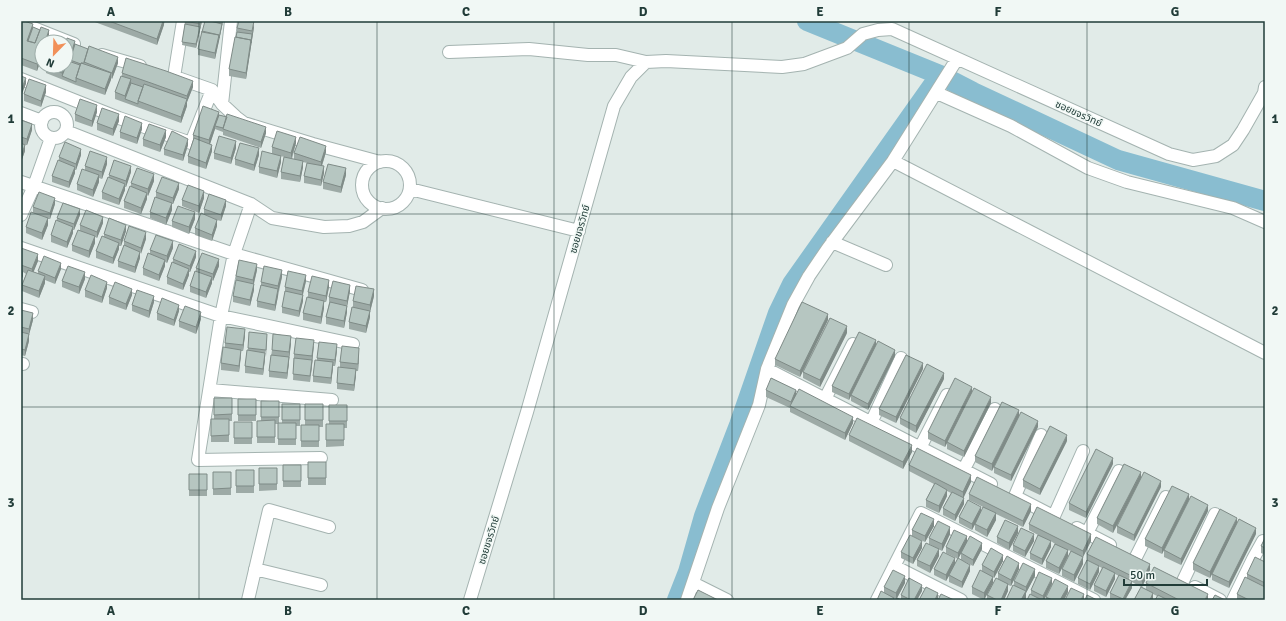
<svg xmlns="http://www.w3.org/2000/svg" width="1286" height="621" viewBox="0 0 1286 621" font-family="Signika,'Noto Sans Thai',sans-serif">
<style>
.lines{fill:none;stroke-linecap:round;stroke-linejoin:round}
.river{stroke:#89bdd0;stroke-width:20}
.minor-casing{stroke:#a4b3b0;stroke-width:14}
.minor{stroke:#fff;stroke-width:12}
.wall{fill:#9daaa6}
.shaded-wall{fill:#7f8b87}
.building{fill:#b6c6c1;stroke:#7f8b87}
.grid{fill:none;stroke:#213c38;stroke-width:1;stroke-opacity:0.55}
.labels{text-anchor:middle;stroke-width:3;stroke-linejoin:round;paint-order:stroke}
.street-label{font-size:10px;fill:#213c38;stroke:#f1f8f5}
.neatline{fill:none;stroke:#213c38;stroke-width:1.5}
.grid-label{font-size:13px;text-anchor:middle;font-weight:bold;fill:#213c38}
</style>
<rect width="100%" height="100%" fill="#e1ebe8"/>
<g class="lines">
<path class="river" d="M807,21L940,75L973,92L1118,160L1265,201
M677,600L688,572L704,516L739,425L778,313L792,284L940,75"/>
<g class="minor-casing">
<path id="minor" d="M21,23L74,44
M449,52L529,49L588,55H616L646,62
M102,55L140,66
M174,77L183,21
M178,78L212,90L222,104L236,117L244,123L313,144L380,162
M21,79L119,118L191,143L212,90
M937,93L1011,126L1088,168L1127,182L1233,208L1265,222
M222,104L231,21
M41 125a13 13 0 1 1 26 0a13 13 0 1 1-26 0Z
M21,113L42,121
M66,131L251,204
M893,161L1265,353
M362 185a24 24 0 1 1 48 0a24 24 0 1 1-48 0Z
M21,182L234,254L362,290
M410,189L579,231
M21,215L34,186L51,138
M832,242L886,265
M21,248L221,316L353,344
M21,309L32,312
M21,364H23
M767,369L991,484
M210,390L332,400
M825,399L853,344
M871,423L901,358
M920,448L947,395
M321,458L198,460L221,316L234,254L251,204L272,218L324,227L349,226L363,222L382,208
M963,471L995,409
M1015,496L1041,435
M1018,498L1051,515
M1054,516L1083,451
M1077,528L1110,545
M1087,533L1119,471
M1136,557L1166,497
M894,566L961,600
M255,569L321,585
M1183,581L1215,514
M693,583L727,600
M1195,587L1220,600
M248,600L269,510L329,527
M470,600L527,412L614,106L631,77L646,62L666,61L782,67L804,64L847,48L863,34L878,30L892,29L1169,154L1193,160L1216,156L1233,145L1243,130L1264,93L1265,87
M687,600L718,508L759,405L767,369L793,305L809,276L828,248L893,161L957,59
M877,600L921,513L1094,600
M1233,600L1253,559L1263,541"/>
</g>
<use href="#minor" class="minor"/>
</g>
<path class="wall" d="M21,21L33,27L40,30L49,36L37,71L21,65Z
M92,21H165L157,45Z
M185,21H202L196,48L182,45Z
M205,21H223L215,59L198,55V49Z
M254,27L246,79L229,76V69L237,32V28Z
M66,42L75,44L118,63L112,79L111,78L105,95L76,85L46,73V66H66Z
M122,73L193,87L187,102V106L181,123L115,99V92L122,76Z
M46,92L41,107L24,101V94Z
M97,112L92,127L75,121V114Z
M219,115L227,117L266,133L261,148L223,135V132L215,129L210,144L212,151L206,169L188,163V156L193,140V135Z
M21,120L32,130L27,145H25V151L21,162Z
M119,121L113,136L97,130V123Z
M142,129L137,144L120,138V132Z
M166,137L160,152L143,146V139Z
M296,143L292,159H294V153L326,152L322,166L324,173L321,186L304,183V176L307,163L303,162V167L300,182L281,179V172L284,157L281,156V162L277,178L259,173V167L272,154V147Z
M188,145L183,161L164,155V149Z
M236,148L231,164L214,159V153Z
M81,155L76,170H75V173L69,188L52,182V176L59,161V157Z
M259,155L254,171L235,165V159Z
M107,164L102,179L99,178V182L93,197L77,190V184L85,170V166Z
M131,172L126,187H125V190L119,205L102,199V192L109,178V175Z
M346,175L341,193L323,189V182Z
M154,181L148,196L147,195V199L141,214L124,208V201L131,187V183Z
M179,189L173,204H172V210L166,225L150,218V212L156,197V192Z
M204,198L199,213L182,206V200Z
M55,204L50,219H48V225L42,240L26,233V227L33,212V207Z
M226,206L221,221L217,220V226L212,241L195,235V228L204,214V209Z
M80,215L74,230H73V233L67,248L51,242V235L57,221V218Z
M195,219L189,234L172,227V221Z
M103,223L97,238L95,237V243L89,258L72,251V245L80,231V225Z
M126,231L121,246H119V249L113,264L96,258V251L104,237V234Z
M146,239L140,254V258L135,273L118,267V261L124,245V241Z
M21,248L38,261L33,272L38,274V271L61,269L55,284L45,280V283L39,298L22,291V285L26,274L23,272V276L21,280Z
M173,248L167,263L165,262V266L159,281L143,275V268L150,254V250Z
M196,257L190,272H189V275L183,290L167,284V277L173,263V259Z
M219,266L213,281L212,280V283L206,298L190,292V286L196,271V268Z
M257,270L254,284V290L250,306L233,302V296L236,282V276Z
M282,277L275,311L257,307V301L261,285V282Z
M85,279L79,294L62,287V281Z
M306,281L303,295V301L299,317L282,313V307L285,293V287Z
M329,287L326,302H324V308L321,324L303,320V313L308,298V292Z
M107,288L102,303L85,297V290Z
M350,291L347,306V312L344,328L326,324V317L329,303V297Z
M132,295L126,310L109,304V297Z
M374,296L370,312V311V317L366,333L349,329V322L353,307V301Z
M154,302L149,318L132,311V305Z
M21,310L33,320L29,334V341L25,356L21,355Z
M179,311L174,326L157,320V313Z
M201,319L196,334L179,327V321Z
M828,320L800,377L775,365V359Z
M847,333L820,387L803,378V372Z
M245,335L243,351H241L239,372L221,370V363L225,348V343Z
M267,340L263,375L245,373V366L248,348Z
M291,343L287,379L269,377V371L272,350Z
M314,346L310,382L293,380L294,354Z
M876,346L895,356L868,410L851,401V395L849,400L832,392V386Z
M337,350L335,366H333L331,384L313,382V376L317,360V358Z
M359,355L358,371H356L354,391L337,389V383L340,367V362Z
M923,369L896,423L879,415V409Z
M944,379L916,433L900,424V418Z
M766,390L796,394L853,423L845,440L790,412V408L766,397Z
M972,393L991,403L964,457L947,449V443L945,447L928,439V432Z
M214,398H232V421H229V442H211V419H214Z
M238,399H256V421H238Z
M261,401H279V423H282V404H300V426H296V445H278V424H275V443H257V421H261Z
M1002,402L992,471L975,462V456Z
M305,404H323V427H319V447H301V425H305Z
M329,405H347V428H344V446L326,447V424H329Z
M234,422H252V444H234Z
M1038,427L1011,481L994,473V467Z
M849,435L912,452L903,469L849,441Z
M1067,441L1040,495L1023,487V480Z
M308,462H326V485H308Z
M1113,464L1086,518L1069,510V503Z
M1124,464L1113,533L1097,524V518Z
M283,465H301V487H283Z
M909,465L971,482L963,497L964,504L955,521L943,515V508L951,493L947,491V496L939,513L926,507V500L934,484L909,471Z
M259,468H277V490L259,491Z
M236,470H254V493H236Z
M213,472H231V495H213Z
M189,474H207V496H189Z
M1161,487L1134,541L1117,533V526Z
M969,494L1031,511L1023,527L996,514V520L987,537L975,530V524L972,530L959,523V517L981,512L983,507L969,500Z
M1189,500L1162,554L1145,546V539Z
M1208,511L1181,565L1164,557V550Z
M1029,524L1091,541L1083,557V564L1074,582L1062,576V569L1071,551L1068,550V556L1059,574L1046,568V561L1055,544L1051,541V547L1042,565L1030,559V553L1038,535L1029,530Z
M1237,524L1210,578L1193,570V563Z
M934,526L925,542L912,536V530Z
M1018,533L1009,550L997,543V537Z
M950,534L942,551L929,544V538Z
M1256,534L1229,588L1212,580V574Z
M1265,538V555L1261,553V546Z
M1034,541L1025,557L1013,551V545Z
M967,542L982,549L973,566L961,560V553L958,559L970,571L962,588L949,582V576L946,581L934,575V569L955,564L958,559L946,553V547Z
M922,548L913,564L901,558V552Z
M1087,554L1150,570L1142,587L1146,589V583L1208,600H1155L1157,596L1153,594V600H1134L1141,587L1132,582V588L1125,600H1110V593L1119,576L1115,574V579L1106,597L1094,591V585L1102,568L1087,560Z
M939,556L930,573L917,566V560Z
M1003,561L994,578L993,577V583L984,600L972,594V587L982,571V565Z
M1265,562V600H1237V594L1247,578V574Z
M1019,569L1011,586L1008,585V591L1004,600H987V595L998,579V573Z
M1099,572L1090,590L1078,584V578Z
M1035,576L1026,593V598L1025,600H1006L1014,586V581Z
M905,583L897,598L901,600V595L922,591L917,600H896V599L894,598V600L884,593V587Z
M1052,584L1044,600H1027L1031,594V590Z
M1068,592L1064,600H1046V597Z"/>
<path class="shaded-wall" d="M163,21H164V25L157,45V39Z
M201,21H202L196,48V44L200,27Z
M222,21H223L219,41V38Z
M254,21V27L246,79V73Z
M33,24V31L29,43L27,41Z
M49,30V36L47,42H45Z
M219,35V41L215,59V53Z
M75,41V48L70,60V57Z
M42,50V57L37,71V64Z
M118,57V63L112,79V73Z
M68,58V64L62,76V73L65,66H66V63Z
M111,73V80L105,95V89Z
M26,78V84L21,96V90Z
M131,79V86L125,99V96Z
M193,81V87L187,102V106L181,123V117L187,100V96Z
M46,85V92L41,107V101Z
M97,105V112L92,127V121Z
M219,112V118L215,126V129L209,147V140Z
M119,114V121L113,136V129Z
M142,123V129L137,144V138Z
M32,124V130L27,145V139Z
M266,127V133L261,148V142Z
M166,130V137L160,152V145Z
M296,137V143L291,159V153Z
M188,139V145L183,161V155Z
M236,141V148L231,164V158Z
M25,145V151L21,162V156Z
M212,145V151L206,169V163Z
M326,146V152L321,168V162Z
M259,148V155L254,171V165Z
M81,149V155L76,170V164Z
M281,156V162L277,178V171Z
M107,157V164L102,179V172Z
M303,161V167L300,182V176Z
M131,166V172L126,187V181Z
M324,166V173L321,186V180Z
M75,167V173L69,188V182Z
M346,168V175L341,193V187Z
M154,174V181L148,196V189Z
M99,175V182L93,197V190Z
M179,183V189L173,204V198Z
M125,184V190L119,205V199Z
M204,191V198L199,213V206Z
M147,193V199L141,214V208Z
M55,198V204L50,219V213Z
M226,200V206L221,221V215Z
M172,203V210L166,225V218Z
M80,209V215L74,230V224Z
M195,212V219L189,234V227Z
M103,217V223L97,238V232Z
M48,218V225L42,240V233Z
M217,220V226L212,241V235Z
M126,225V231L121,246V240Z
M73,227V233L67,248V242Z
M146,232V239L141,254V248Z
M95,236V243L89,258V251Z
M173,241V248L167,263V256Z
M119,243V249L113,264V258Z
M196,251V257L190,272V266Z
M140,252V258L135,273V267Z
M38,254V261L32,276V269Z
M219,259V266L213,281V274Z
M165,260V266L159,281V275Z
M61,263V269L55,284V278Z
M257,264V270L253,286V280Z
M189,269V275L183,290V284Z
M23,270V276L21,280V274Z
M282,270V277L278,292V286Z
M85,272V279L79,294V287Z
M306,275V281L302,297V291Z
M45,276V283L39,298V291Z
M212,277V283L206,298V292Z
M329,280V287L326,302V296Z
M107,282V288L102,303V297Z
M254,284V290L250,306V300Z
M350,285V291L347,307V301Z
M132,289V295L126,310V304Z
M278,289V296L275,311V305Z
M374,289V296L370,312V305Z
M303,295V301L299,317V311Z
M154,296V302L149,318V311Z
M324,301V308L321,324V317Z
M179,305V311L174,326V320Z
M347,306V312L344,328V321Z
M370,311V317L366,333V326Z
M201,312V319L196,334V327Z
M33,313V320L29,335V329Z
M828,314V320L800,377V371Z
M847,326V333L820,387V380Z
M245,329V335L243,351V345Z
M29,334V341L25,356V350Z
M267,334V340L266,356V350Z
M291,336V343L289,359V352Z
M314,340L312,366L310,382L312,356Z
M876,340V346L849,400V394Z
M337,344V350L335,366V360Z
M359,348V355L358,371V364Z
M241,350V356L239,372V366Z
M895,350V356L868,410V404Z
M265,353V359L263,375V369Z
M289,357V363L287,379V373Z
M333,362V368L331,384V378Z
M923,363V369L896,423V417Z
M22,368V375L21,380V373Z
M356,369V376L354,391V385Z
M944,373V379L916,433V426Z
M972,387V393L945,447V441Z
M796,390V396L791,406V402Z
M991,397V403L964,457V451Z
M1019,410V417L992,471V464Z
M853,417V423L845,440V433Z
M1038,421V427L1011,481V475Z
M1067,435V441L1040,495V489Z
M912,445V452L903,469V462Z
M1113,458V464L1086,518V512Z
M1141,472V479L1113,533V526Z
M971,475V482L963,499V492Z
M1161,481V487L1134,541V535Z
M947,490V496L939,513V506Z
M1189,494V500L1162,554V548Z
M964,498V504L955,521V515Z
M1031,504V511L1023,527V521Z
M1208,505V511L1181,565V559Z
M981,507V513L972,530V524Z
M996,513V520L987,537V530Z
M1237,518V524L1210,578V572Z
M934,519V526L925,542V536Z
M1018,526V533L1009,550V543Z
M950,527V534L942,551V544Z
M1256,528V534L1229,588V582Z
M1034,534V541L1025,557V551Z
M1091,534V541L1083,557V551Z
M967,536V543L958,559V553Z
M922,541V548L913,564V558Z
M1051,541V547L1042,565V559Z
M982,543V549L973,566V560Z
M939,549V556L930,573V566Z
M1068,550V556L1059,574V568Z
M1003,555V561L994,578V572Z
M1083,557V564L1074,582V575Z
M955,558V565L946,581V575Z
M1019,563V569L1011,586V580Z
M1150,564V570L1142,587V581Z
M970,565V571L962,588V582Z
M1099,566V572L1090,590V584Z
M1035,569V576L1026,593V587Z
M1115,573V579L1106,597V591Z
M905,576V583L896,600V593Z
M993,577V583L984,600V593Z
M1052,578V584L1044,600H1043V596Z
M1132,581V588L1125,600H1123Z
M1008,584V591L1004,600H1001Z
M922,585V591L917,600H914Z
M1068,586V592L1064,600H1060Z
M1026,591V598L1025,600H1021Z
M938,593V600H935Z
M1153,593V600H1150Z
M1084,594V600H1081Z
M1208,594V600H1205Z"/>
<path class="building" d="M21,21H24L33,24L27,41L35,43L41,27L49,30L45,42H42V50L37,64L21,58Z
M109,21H163L157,39Z
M185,21H201L200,24Z
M205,21H210L222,24L219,38V35L202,32Z
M239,21H254L252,31L237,28Z
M185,24L200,27L196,44L182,42Z
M33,27L40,30L35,43L28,41Z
M202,31L219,35L215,53L198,49Z
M237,32L252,34L251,43V40L236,37Z
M235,37L251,40L246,73L229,69Z
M59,38L66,41V42H58Z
M67,38L75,41L70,57L66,55V42Z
M75,44L88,49L84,63H81V64L70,60Z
M89,46L118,57L112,73L84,62Z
M66,57L68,58L66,63Z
M126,58L166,71L193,81L187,96L151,83L122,73Z
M68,61L80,65L76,78V82L62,76Z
M81,63L111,73L105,89L76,78Z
M46,66H65L62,73Z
M21,76L26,78L21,90Z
M121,76L131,79L125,96L115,92Z
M29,79L46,85L41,101L24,94Z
M131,83L143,87L138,101V104L125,99Z
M144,84L187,99L181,117L138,101Z
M80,99L97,105L92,121L75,114Z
M203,106L219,112L209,140L193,135Z
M102,108L119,114L113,129L97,123Z
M227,114L266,127L261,142L223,129Z
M219,115L227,117L223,128L215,126Z
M125,116L142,123L137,138L120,132Z
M21,120L32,124L27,139L21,137Z
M149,124L166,130L160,145L143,139Z
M172,131L188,139L183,155L164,149Z
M277,131L296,137L291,153L272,147Z
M219,136L236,141L231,158L214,153Z
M300,137L326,146L321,162L294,153Z
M194,138L212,145L206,163L188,156Z
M65,142L81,149L76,164L59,157Z
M21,143L25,145L21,156Z
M240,143L259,148L254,165L235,159Z
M90,151L107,157L102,172L85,166Z
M262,151L281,156L277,171L259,167Z
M284,157L303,161L300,176L281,172Z
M58,160L75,167L69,182L52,176Z
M114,160L131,166L126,181L109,175Z
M307,163L324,166L321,180L304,176Z
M328,164L346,168L341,187L323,182Z
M137,168L154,174L148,189L131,183Z
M82,169L99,175L93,190L77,184Z
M108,177L125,184L119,199L102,192Z
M162,177L179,183L173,198L156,192Z
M188,185L204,191L199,206L182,200Z
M130,186L147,193L141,208L124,201Z
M39,192L55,198L50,213L33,207Z
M209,194L226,200L221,215L204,209Z
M155,197L172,203L166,218L150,212Z
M63,203L80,209L74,224L57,218Z
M178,206L195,212L189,227L172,221Z
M86,210L103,217L97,232L80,225Z
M31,212L48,218L42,233L26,227Z
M201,213L217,220L212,235L195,228Z
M109,218L126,225L121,240L104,234Z
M56,220L73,227L67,242L51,235Z
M129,226L146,232L141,248L124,241Z
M78,230L95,236L89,251L72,245Z
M156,235L173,241L167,256L150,250Z
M102,236L119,243L113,258L96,251Z
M179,244L196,251L190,266L173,259Z
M124,245L140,252L135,267L118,261Z
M21,248L38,254L32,269L21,265Z
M148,253L165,260L159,275L143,268Z
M202,253L219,259L213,274L196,268Z
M44,256L61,263L55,278L38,271Z
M239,260L257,264L253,280L236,276Z
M172,262L189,269L183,284L167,277Z
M68,266L85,272L79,287L62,281Z
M264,266L282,270L278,286L261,282Z
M28,270L45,276L39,291L22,285Z
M195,271L212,277L206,292L190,286Z
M288,271L306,275L302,291L285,287Z
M91,275L107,282L102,297L85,290Z
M312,276L329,280L326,296L308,292Z
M236,280L254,284L250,300L233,296Z
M333,281L350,285L347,301L329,297Z
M115,282L132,289L126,304L109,297Z
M261,285L278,289L275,305L257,301Z
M356,286L374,289L370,305L353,301Z
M137,290L154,296L149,311L132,305Z
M285,291L303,295L299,311L282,307Z
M307,297L324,301L321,317L303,313Z
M162,298L179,305L174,320L157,313Z
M330,302L347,306L344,321L326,317Z
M802,302L828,314L800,371L775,359Z
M185,306L201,312L196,327L179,321Z
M352,307L370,311L366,326L349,322Z
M21,310L33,313L29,329L21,327Z
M830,318L847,326L820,380L803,372Z
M227,327L245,329L243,345L225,343Z
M21,332L29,334L25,350L21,349Z
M249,332L267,334L266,350L248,348Z
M859,332L876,340L849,394L832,386Z
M273,334L291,336L289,352L272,350Z
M296,338L314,340L312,356L294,354Z
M878,341L895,350L868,404L851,395Z
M319,342L337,344L335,360L317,358Z
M342,346L359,348L358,364L340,362Z
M223,347L241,350L239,366L221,363Z
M247,350L265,353L263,369L245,366Z
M271,355L289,357L287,373L269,371Z
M906,355L923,363L896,417L879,409Z
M294,358L312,360L310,376L293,374Z
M315,360L333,362L331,378L313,376Z
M927,364L944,373L916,426L900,418Z
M338,367L356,369L354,385L337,383Z
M771,378L796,390L791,402L766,390Z
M955,378L972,387L945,441L928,432Z
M974,388L991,397L964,451L947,442Z
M799,389L853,417L845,433L790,406Z
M214,398H232V414L214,415Z
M238,399H256V415H238Z
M261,401H279V417H261Z
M1002,402L1019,410L992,464L975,456Z
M282,404H300V420H282Z
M305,404H323V420H305Z
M329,405H347V421H329Z
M1021,412L1038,421L1011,475L994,467Z
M857,418L912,445L903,462L849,435Z
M211,419H229V435L211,436Z
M275,420V437H257V421Z
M234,422H252V438H234Z
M278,423H296V439H278Z
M326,424H344V440H326Z
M301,425H319V441H301Z
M1050,426L1067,435L1040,489L1023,480Z
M917,448L971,475L963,492L909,465Z
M1096,449L1113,458L1086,512L1069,503Z
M308,462H326V478H308Z
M1124,464L1141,472L1113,526L1097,518Z
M283,465H301V481H283Z
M259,468H277V484H259Z
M236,470H254V486H236Z
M213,472H231V488L213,489Z
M1144,472L1161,481L1134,535L1117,526Z
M189,474H207V490H189Z
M977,477L1031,504L1023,521L969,494Z
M935,483L947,490L939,506L926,500Z
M1172,486L1189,494L1162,548L1145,539Z
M952,492L964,498L955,515L943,508Z
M1191,496L1208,505L1181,559L1164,550Z
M968,500L981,507L972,524L959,517Z
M983,507L996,513L987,530L975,524Z
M1037,507L1091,534L1083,551L1029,524Z
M1220,509L1237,518L1210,572L1193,563Z
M921,513L934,519L925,536L912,530Z
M1239,519L1256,528L1229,582L1212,574Z
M1005,520L1018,526L1009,543L997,537Z
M938,521L950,527L942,544L929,538Z
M1021,528L1034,534L1025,551L1013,545Z
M954,530L967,536L958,553L946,547Z
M910,535L922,541L913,558L901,552Z
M1038,535L1051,541L1042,559L1030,553Z
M970,536L982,543L973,560L961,553Z
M1096,537L1150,564L1142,581L1087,554Z
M1265,538V548L1261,546Z
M926,543L939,549L930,566L917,560Z
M1055,544L1068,550L1059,568L1046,561Z
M991,548L1003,555L994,572L982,565Z
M1071,551L1083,557L1074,575L1062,569Z
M943,552L955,558L946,575L934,569Z
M1007,556L1019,563L1011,580L998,573Z
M1255,557L1265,562V583L1247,574Z
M958,558L970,565L962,582L949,575Z
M1087,560L1099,566L1090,584L1078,578Z
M1023,563L1035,569L1026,587L1014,581Z
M1103,567L1115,573L1106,591L1094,585Z
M1154,567L1208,594L1205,600H1179L1146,583Z
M893,570L905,576L896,593L884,587Z
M980,570L993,577L984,593L972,587Z
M1039,572L1052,578L1043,596L1031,590Z
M1119,575L1132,581L1123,599L1110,593Z
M1245,577L1265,587V600H1249L1237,594Z
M909,578L922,585L914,600H911L901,595Z
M996,578L1008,584L1001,600H997L987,595Z
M1055,579L1068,586L1060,600H1052L1046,597Z
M1013,585L1026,591L1021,600H1006Z
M926,587L938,593L935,600H919Z
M1141,587L1153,593L1150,600H1134Z
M1071,588L1084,594L1081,600H1065Z
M698,590L718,600H693Z
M881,591L894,598L893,600H877Z
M941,594L954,600H938Z
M1030,594L1042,600H1027Z
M1087,595L1097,600H1085Z
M1158,595L1168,600H1155Z
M1215,595L1225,600H1212Z
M897,598L901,600H896Z"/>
<path class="grid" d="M199,21V600M377,21V600M554,21V600M732,21V600M909,21V600M1087,21V600M21,214H1265M21,407H1265"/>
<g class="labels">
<g class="street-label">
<text transform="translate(1079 113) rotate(24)" y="4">ซอยขจรวิทย์</text>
<text transform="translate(579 229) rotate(-74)" y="4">ซอยขจรวิทย์</text>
<text transform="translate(488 540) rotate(-73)" y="4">ซอยขจรวิทย์</text>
</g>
</g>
<rect width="1286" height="621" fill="none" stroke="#f1f8f5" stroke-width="44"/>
<g transform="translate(54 54) rotate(203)"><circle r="19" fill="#f1f8f5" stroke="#9eada9"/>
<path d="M0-3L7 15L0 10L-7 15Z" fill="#f19059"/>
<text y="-6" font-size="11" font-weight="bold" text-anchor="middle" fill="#213c38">N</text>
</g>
<path d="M1124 579v6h83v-6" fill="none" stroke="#213c38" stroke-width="2"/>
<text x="1130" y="579" font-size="12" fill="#213c38" stroke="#f1f8f5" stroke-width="3" paint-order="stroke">50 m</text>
<rect x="22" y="22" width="1242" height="577" class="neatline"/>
<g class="grid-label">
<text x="111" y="16">A</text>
<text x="288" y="16">B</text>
<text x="466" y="16">C</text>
<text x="643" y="16">D</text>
<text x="820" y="16">E</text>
<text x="998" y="16">F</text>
<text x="1175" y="16">G</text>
<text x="11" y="123">1</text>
<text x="1275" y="123">1</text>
<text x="11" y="315">2</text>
<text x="1275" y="315">2</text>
<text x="11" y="507">3</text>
<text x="1275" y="507">3</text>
<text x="111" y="615">A</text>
<text x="288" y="615">B</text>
<text x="466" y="615">C</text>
<text x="643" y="615">D</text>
<text x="820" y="615">E</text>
<text x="998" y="615">F</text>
<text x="1175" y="615">G</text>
</g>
</svg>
